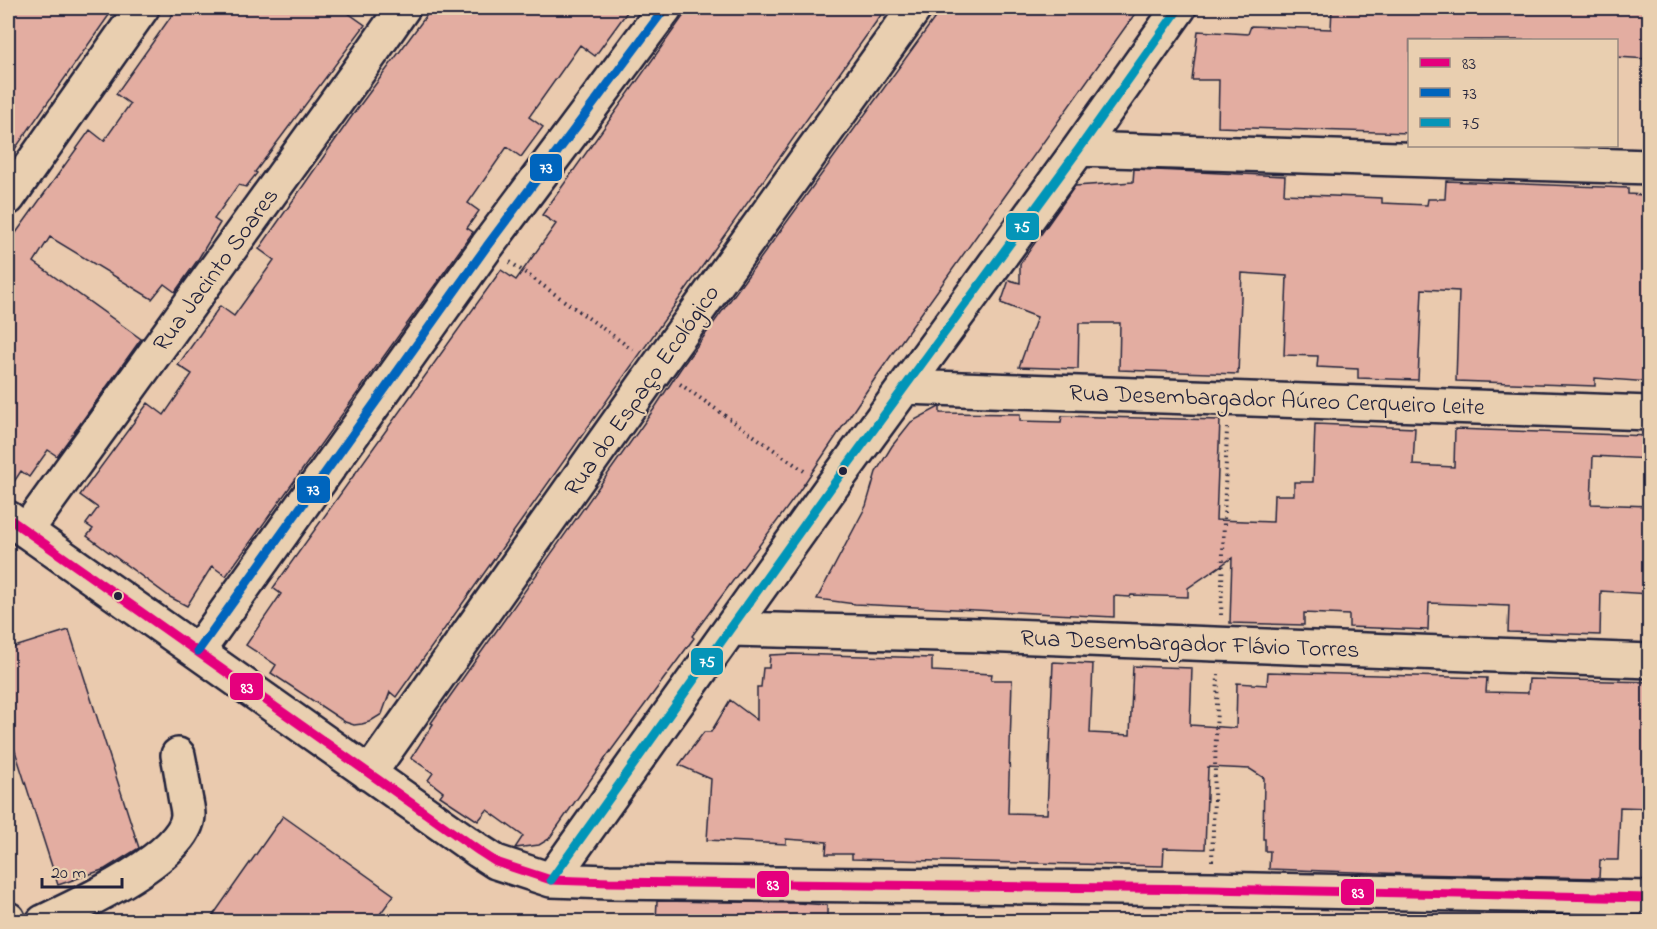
<svg xmlns="http://www.w3.org/2000/svg" width="1657" height="929" viewBox="0 0 1657 929" font-family="'Indie Flower',sans-serif">
<style>
.building{fill:#e3ada1;stroke:#22223b;stroke-width:1.5}
.lines{fill:none;stroke-linecap:round;stroke-linejoin:round}
.minor-casing{stroke:#22223b;stroke-width:38}
.path{stroke:#22223b;stroke-width:4;stroke-dasharray:1.5 4.5;stroke-linecap:butt}
.minor{stroke:#e9cfb0;stroke-width:33}
.bus-1-casing{stroke:#e9cfb0;stroke-width:14}
.bus-2-casing{stroke:#e9cfb0;stroke-width:14}
.bus-3-casing{stroke:#e9cfb0;stroke-width:14}
.bus-1{stroke:#e5007d;stroke-width:9}
.bus-2{stroke:#0065bd;stroke-width:9}
.bus-3{stroke:#0595b8;stroke-width:9}
.bus-dot{fill:#22223b;stroke:#e9cfb0;stroke-width:2}
.labels{text-anchor:middle;stroke-width:4.5;stroke-linejoin:round;paint-order:stroke}
.street-label{font-size:24px;fill:#22223b;stroke:#e9cfb0}
.line-badge{stroke:#e9cfb0;stroke-width:2}
.badge-label{font-size:16px;text-anchor:middle;font-weight:bold;fill:#fff}
</style>
<rect width="100%" height="100%" fill="#eacaae"/>
<filter id="ink" filterUnits="userSpaceOnUse"><feTurbulence type="fractalNoise" baseFrequency=".0167" numOctaves="2"/><feDisplacementMap in="SourceGraphic" scale="12" xChannelSelector="R" yChannelSelector="G"/><feConvolveMatrix kernelMatrix="1 2 1 2 8 2 1 2 1" color-interpolation-filters="sRGB"/></filter>
<g filter="url(#ink)">
<path class="building" d="M8,8H114L8,159Z
M177,8H341L365,25L255,172L257,173L246,187L238,185L214,219L220,223L197,261L175,292L164,284L152,299L50,237L34,262L141,339L57,456L48,450L29,477L21,471L8,491V244L90,130L104,141L130,104L116,94Z
M432,8H630L595,56L580,45L529,117L543,127L521,157L507,147L468,203L479,211L467,228L473,232L226,576L212,566L187,606L170,597L87,536L93,529L86,524L98,508L80,495L148,403L164,415L192,374L178,365L220,306L234,316L274,260L259,249L352,116Z
M689,8H886L396,697L390,692L382,714L369,722L362,724L354,725L345,722L271,673L276,665L246,645L281,594L273,588L501,270L516,280L556,224L542,215Z
M942,8H1139L878,374L798,493L692,636L694,638L607,756L549,839L539,845L515,848L523,836L487,810L478,821L440,796L443,792L428,780L433,773L411,758L433,724L431,723L654,409L681,368Z
M1332,8H1650L1648,59L1617,57V40H1410V133L1218,127L1219,80H1192L1198,31L1248,34L1251,26L1331,29Z
M1134,169L1285,176L1284,194L1382,198V203L1427,205L1428,199H1445L1446,181L1628,188V194L1644,195L1643,228L1650,229V382L1595,378V386L1456,381L1459,291L1422,289L1418,380L1358,378V369L1317,367L1318,356L1284,355L1287,276L1242,273L1238,374L1119,370L1120,323H1079L1078,369L1019,367L1037,317L1001,303L1009,280L1020,283V264L1075,186L1133,182Z
M939,407H940V413L1020,414V421L1061,422L1062,416L1220,420L1216,520L1273,522L1274,495H1294V482H1313L1315,424L1415,428L1413,465L1454,467L1455,429L1650,436V459L1593,456L1591,504L1650,506V594L1601,591L1600,635L1508,632L1509,606L1429,603L1428,630L1349,627V615L1304,613V625L1230,623L1232,558L1188,588V597L1131,595L1130,597L1114,596V617L855,604L817,599L866,506L876,472L892,446L911,422Z
M69,630L139,848L105,869L58,885L8,729V649Z
M792,654L932,658V671L992,674L991,680H1012L1008,813L1047,814L1053,662L1093,664L1090,733L1130,735L1133,666L1192,668L1190,725L1236,728L1237,683L1267,685L1268,672L1487,678L1486,692L1528,693L1529,679L1650,682V808L1620,807L1618,860H1600L1599,878L1410,874L1269,869L1270,851H1265V839H1263L1264,778L1250,769L1208,767L1205,849L1164,848L1163,866L852,859V854H826L827,842L786,839V844L707,840L711,779L679,765L704,732H711L730,700L757,720V687H761L763,668H769L770,655Z
M283,816L394,895L375,921H209Z
M657,901L798,903L827,905V921H656Z"/>
<g class="lines">
<g class="minor-casing">
<path id="minor" d="M1079,149L1650,167
M8,198L142,8
M905,387L1650,413
M8,518L479,851L496,862L551,880L609,882L1211,889L1650,898
M26,531L363,65L403,8
M731,629L982,635L1650,661
M198,651L487,246L665,8
M369,774L648,380L915,8
M551,880L830,489L1079,149L1179,8
M8,919V922
M43,922C77,906 187,856 188,815C188,809 186,802 185,796C183,783 181,769 178,755"/>
</g>
<path class="path" d="M510,262L633,350
M680,384L807,473
M1221,615L1227,428
M1212,861L1218,674"/>
<use href="#minor" class="minor"/>
<g class="bus-1-casing">
<path id="bus-1" d="M8,518L479,851L496,862L551,880L609,882L1211,889L1650,898"/>
</g>
<g class="bus-2-casing">
<path id="bus-2" d="M198,651L487,246L665,8"/>
</g>
<g class="bus-3-casing">
<path id="bus-3" d="M551,880L830,489L1079,149L1179,8"/>
</g>
<use href="#bus-1" class="bus-1"/>
<use href="#bus-2" class="bus-2"/>
<use href="#bus-3" class="bus-3"/>
</g>
</g>
<g class="bus-dot">
<circle cx="843" cy="471" r="5"/>
<circle cx="118" cy="596" r="5"/>
</g>
<g class="labels">
<g class="street-label">
<text transform="translate(215 269) rotate(-54)" y="8">Rua Jacinto Soares</text>
<text transform="translate(641 390) rotate(-55)" y="8">Rua do Espaço Ecológico</text>
<text transform="translate(1277 399) rotate(2)" y="8">Rua Desembargador Aúreo Cerqueiro Leite</text>
<text transform="translate(1190 643) rotate(2)" y="8">Rua Desembargador Flávio Torres</text>
</g>
</g>
<g class="line-badge">
<rect x="529" y="153" width="34" height="29" rx="6" fill="#0065bd"/>
<rect x="1005" y="212" width="35" height="29" rx="6" fill="#0595b8"/>
<rect x="296" y="475" width="35" height="29" rx="6" fill="#0065bd"/>
<rect x="690" y="647" width="34" height="29" rx="6" fill="#0595b8"/>
<rect x="229" y="672" width="35" height="29" rx="6" fill="#e5007d"/>
<rect x="756" y="870" width="34" height="28" rx="6" fill="#e5007d"/>
<rect x="1340" y="878" width="35" height="28" rx="6" fill="#e5007d"/>
</g>
<g class="badge-label">
<text x="546" y="173">73</text>
<text x="1022" y="232">75</text>
<text x="313" y="495">73</text>
<text x="707" y="667">75</text>
<text x="247" y="693">83</text>
<text x="773" y="890">83</text>
<text x="1358" y="898">83</text>
</g>
<rect width="1657" height="929" fill="none" stroke="#e9cfb0" stroke-width="30"/>
<rect x="15" y="15" width="1627" height="899" fill="none" stroke="#22223b" stroke-width="2" filter="url(#ink)"/>
<rect x="1408" y="39" width="210" height="108" fill="#e9cfb0" stroke="#998a81" stroke-width="1.5"/>
<rect x="1420" y="58" width="30" height="9" fill="#e5007d" stroke="#998a81" stroke-width="1.5"/>
<text x="1462" y="69" font-size="18" fill="#22223b">83</text>
<rect x="1420" y="88" width="30" height="9" fill="#0065bd" stroke="#998a81" stroke-width="1.5"/>
<text x="1462" y="99" font-size="18" fill="#22223b">73</text>
<rect x="1420" y="118" width="30" height="9" fill="#0595b8" stroke="#998a81" stroke-width="1.5"/>
<text x="1462" y="129" font-size="18" fill="#22223b">75</text>
<path d="M42 878v9h80v-9" fill="none" stroke="#22223b" stroke-width="3"/>
<text x="51" y="878" font-size="18" fill="#22223b" stroke="#e9cfb0" stroke-width="4.5" paint-order="stroke">20 m</text>
</svg>
